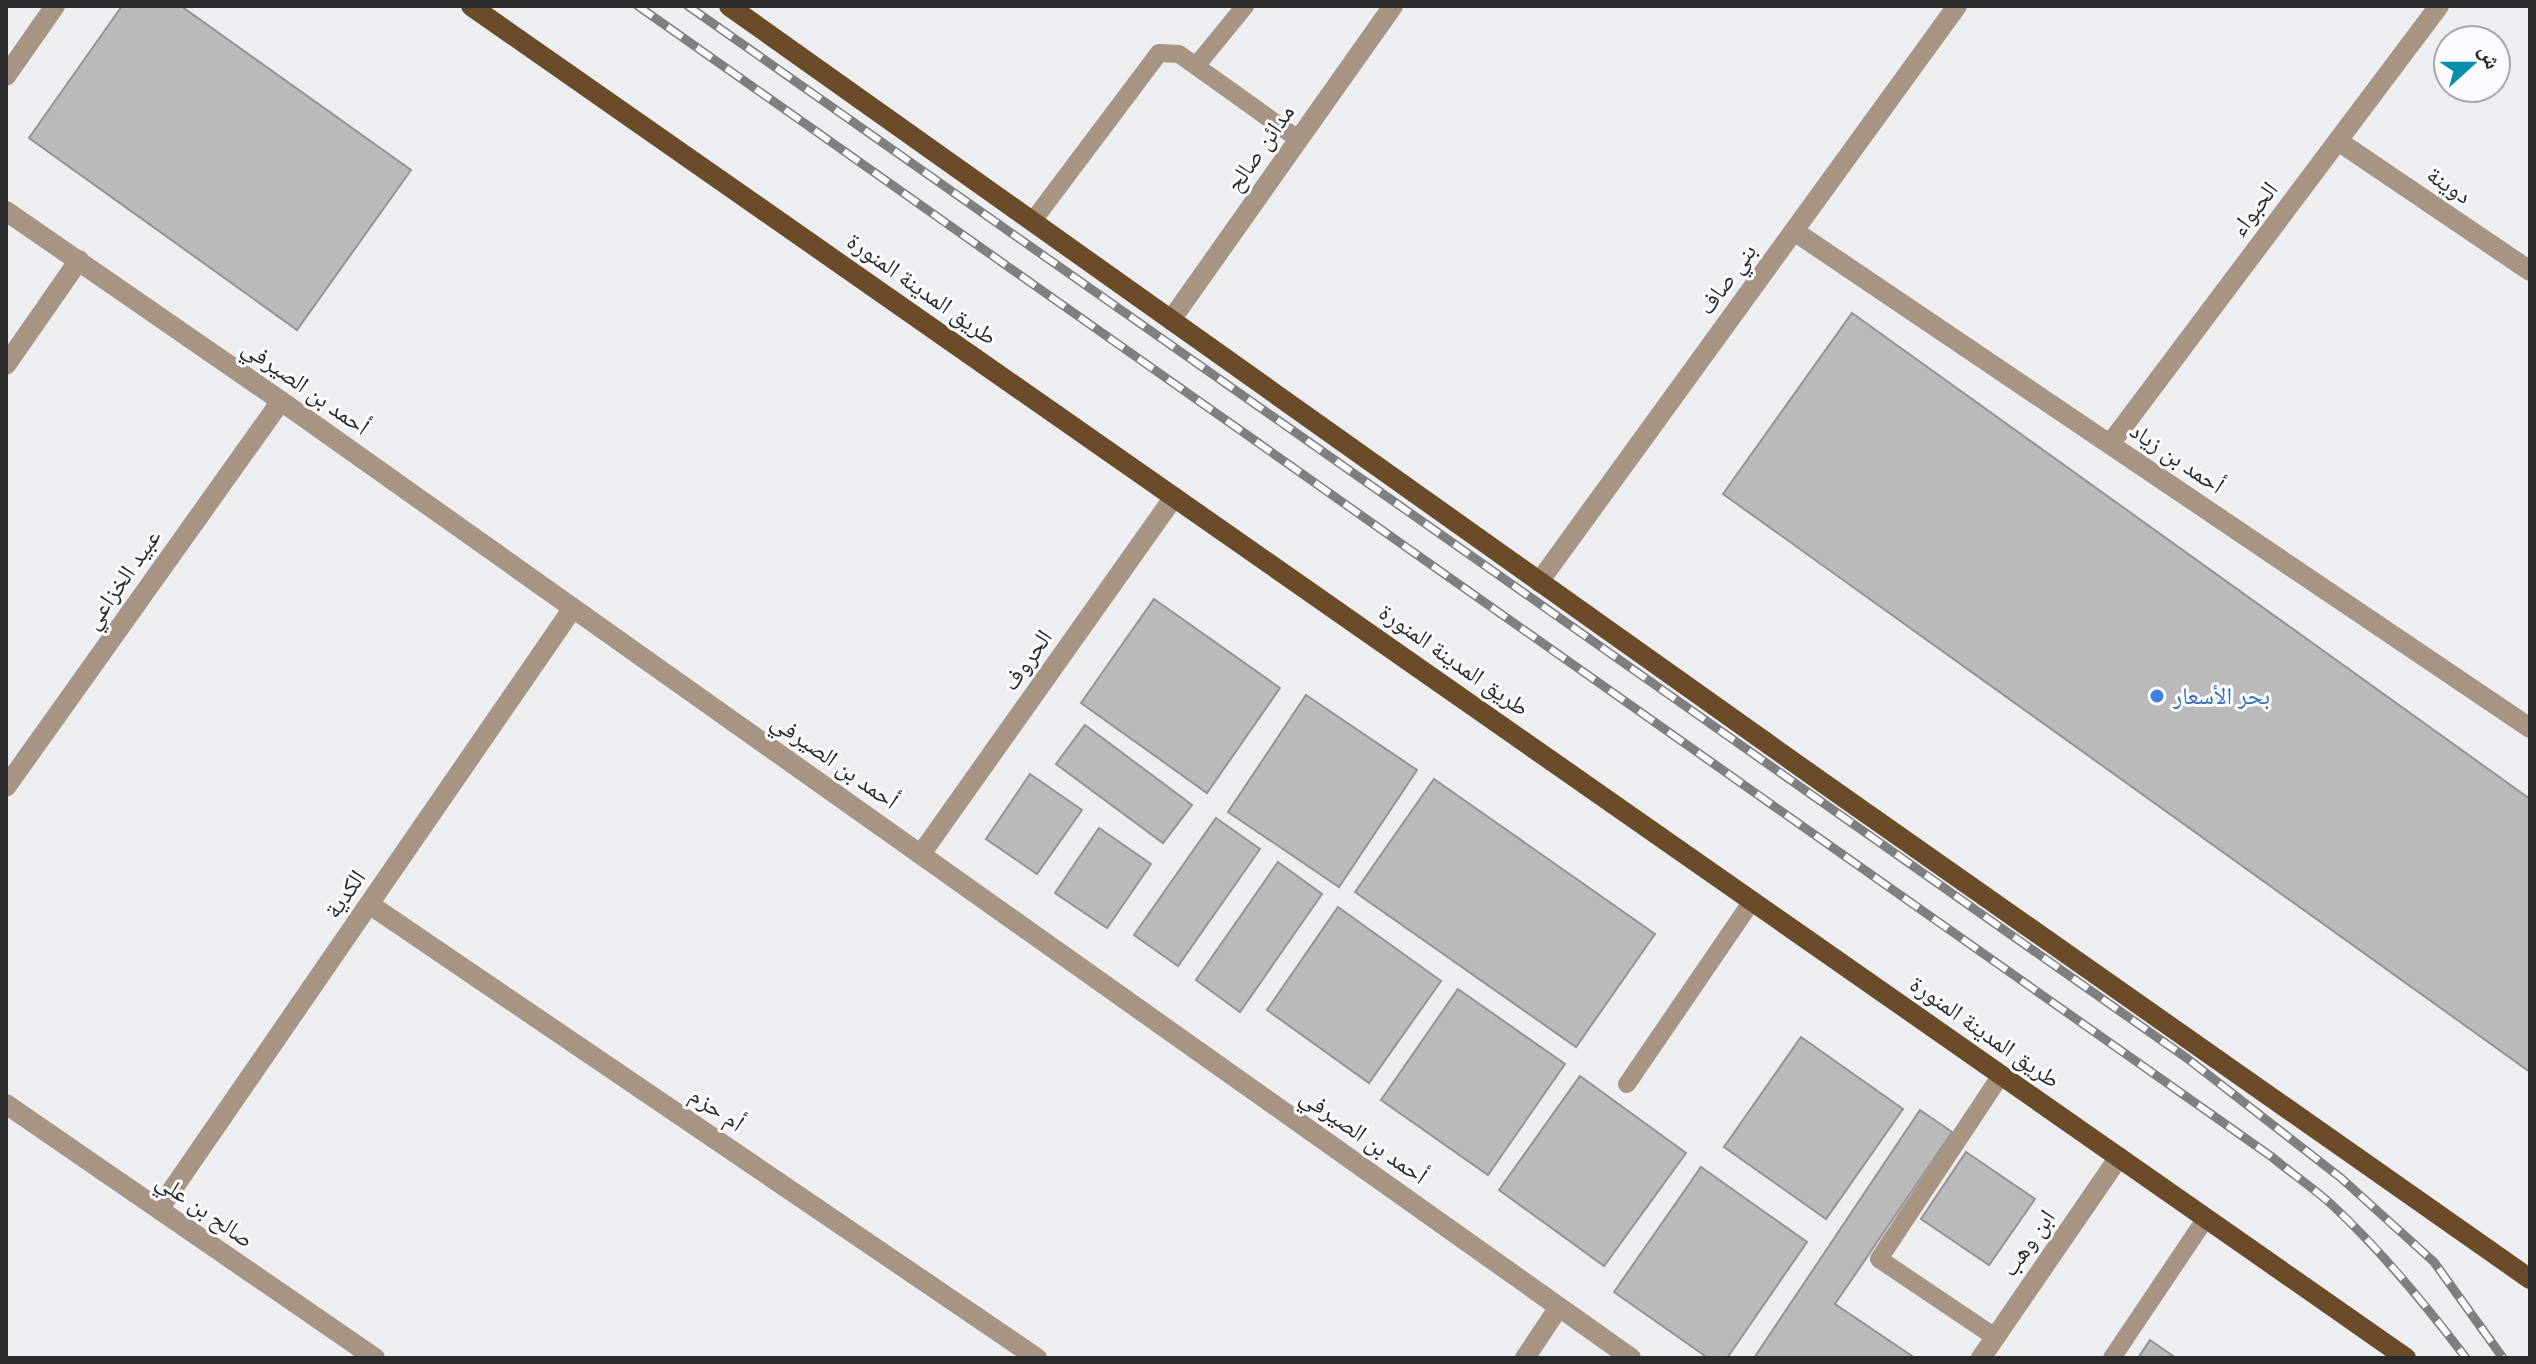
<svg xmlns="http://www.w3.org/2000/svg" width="2536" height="1364" viewBox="0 0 2536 1364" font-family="'Source Serif 4','Noto Naskh Arabic',serif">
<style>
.building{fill:#bcb9bc;stroke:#969396;stroke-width:2}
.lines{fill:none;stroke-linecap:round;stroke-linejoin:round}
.lane{stroke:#a79482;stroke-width:18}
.street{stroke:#a79482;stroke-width:20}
.primary{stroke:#6b4b28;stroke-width:20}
.rail-casing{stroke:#7d7f81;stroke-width:9}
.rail{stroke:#fafcff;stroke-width:6;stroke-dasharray:18;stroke-linecap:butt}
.shop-dot{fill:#3f7fe0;stroke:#fafcff;stroke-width:3}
.labels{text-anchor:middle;stroke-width:6;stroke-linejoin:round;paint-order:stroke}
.street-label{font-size:24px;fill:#292a2b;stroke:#fafcff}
.shop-label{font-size:24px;fill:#366cbe;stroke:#fafcff;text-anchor:start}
</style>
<rect width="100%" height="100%" fill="#eceef2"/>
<path class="building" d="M122,6H181L411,170L297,330L29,138Z
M1852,313L2530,799V1072L1723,494Z
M1154,599L1280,688L1207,793L1081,703Z
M1306,695L1417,770L1339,887L1228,812Z
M1085,725L1192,805L1163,843L1056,764Z
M1030,774L1082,810L1037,874L986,839Z
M1434,779L1655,934L1576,1047L1355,892Z
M1216,818L1260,849L1178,966L1134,935Z
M1099,828L1151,864L1107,928L1055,893Z
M1278,862L1322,894L1240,1012L1196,980Z
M1338,907L1441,981L1369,1083L1267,1010Z
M1458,989L1565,1064L1488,1175L1381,1100Z
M1801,1037L1903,1109L1826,1219L1724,1147Z
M1580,1076L1686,1153L1604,1266L1499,1190Z
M1920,1110L1952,1132L1835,1304L1915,1358H1754Z
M1966,1152L2035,1199L1989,1265L1921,1219Z
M1701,1167L1807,1242L1727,1358H1708L1614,1292Z
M2150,1340L2176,1358H2138Z"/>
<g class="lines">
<path class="lane" d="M1196,66L1245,6
M1032,222L1159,53L1179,54L1298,139
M1627,1084L1752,901
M1995,1337L1879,1259L2001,1075
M2112,1358L2206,1218"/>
<path class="street" d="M6,76L55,6
M2338,141L2530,271
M6,211L281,401L1631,1358
M1794,231L2530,728
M1171,320L1393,6
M6,365L79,260
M2110,444L2439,6
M1539,582L1957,6
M6,787L281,401
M921,854L1174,497
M369,904L1037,1358
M6,1104L375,1358
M159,1209L573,608
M1525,1358L1559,1307
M1981,1358L2119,1157"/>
<path class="primary" d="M471,6L2406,1358
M729,6L1826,785L2530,1279"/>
<g class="rail-casing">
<path id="rail" d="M638,6L2272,1157C2291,1173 2312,1187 2331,1204C2381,1250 2425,1304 2466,1358
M688,6L2188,1059L2341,1178L2434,1262L2503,1358"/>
</g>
<use href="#rail" class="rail"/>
</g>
<circle class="shop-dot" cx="2157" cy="696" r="8"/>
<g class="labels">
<g class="street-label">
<text transform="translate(1260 148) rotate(-55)" y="8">مدائن صالح</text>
<text transform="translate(2449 185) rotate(34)" y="8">دوينة</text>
<text transform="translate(2254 209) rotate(-53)" y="8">الحبواء</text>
<text transform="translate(1727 279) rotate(-54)" y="8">بني صاف</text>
<text transform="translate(922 289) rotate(35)" y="8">طريق المدينة المنورة</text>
<text transform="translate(306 387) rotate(35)" y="8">أحمد بن الصيرفي</text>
<text transform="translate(2177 458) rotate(34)" y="8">أحمد بن زياد</text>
<text transform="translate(122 579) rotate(-55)" y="8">عبيد الخزاعي</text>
<text transform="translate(1027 660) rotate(-55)" y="8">الحروف</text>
<text transform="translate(1454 660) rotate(35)" y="8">طريق المدينة المنورة</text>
<text transform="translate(835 761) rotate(35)" y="8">أحمد بن الصيرفي</text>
<text transform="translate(345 894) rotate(-55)" y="8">الكدية</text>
<text transform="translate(1985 1032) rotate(35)" y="8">طريق المدينة المنورة</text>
<text transform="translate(717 1109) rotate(34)" y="8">أم حزم</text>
<text transform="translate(1364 1136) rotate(35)" y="8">أحمد بن الصيرفي</text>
<text transform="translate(205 1210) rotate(35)" y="8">صالح بن علي</text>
<text transform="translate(2028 1243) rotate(-55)" y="8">ابن وهب</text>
</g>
<g class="shop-label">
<text x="2173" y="704">بحر الأسعار</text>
</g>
</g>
<rect width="2536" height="1364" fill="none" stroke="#292a2b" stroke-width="16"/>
<g transform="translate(2472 64) rotate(69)"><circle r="38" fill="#fafcff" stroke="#a6a8aa" stroke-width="2"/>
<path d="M0-6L14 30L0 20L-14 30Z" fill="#078eac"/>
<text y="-12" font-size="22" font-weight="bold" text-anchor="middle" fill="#292a2b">ش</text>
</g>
</svg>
